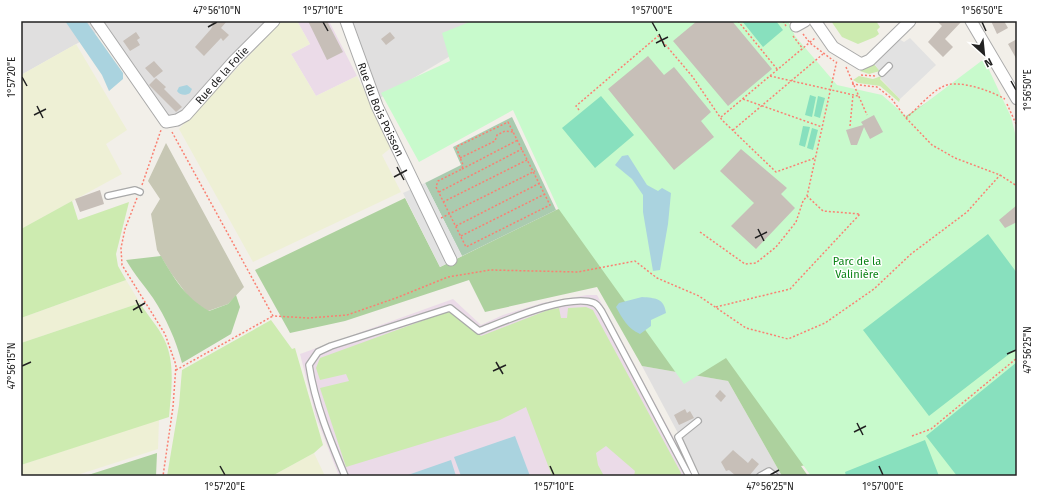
<svg xmlns="http://www.w3.org/2000/svg" width="1038" height="497" viewBox="0 0 1038 497" font-family="'Fira Sans',sans-serif">
<style>
.residential{fill:#e0dfdf}
.industrial{fill:#ebdbe8}
.construction{fill:#c7c7b4}
.farmland{fill:#eef0d5}
.grass{fill:#cdebb0}
.forest{fill:#add19e}
.cemetery{fill:#aacbaf}
.park{fill:#c8facc}
.pitch{fill:#88e0be}
.parking{fill:#e2e2e2}
.water{fill:#aad3df}
.building{fill:#c7bfb8}
.lines{fill:none;stroke-linecap:round;stroke-linejoin:round}
.lane-casing{stroke:#a9a9a9;stroke-width:8}
.street-casing{stroke:#a9a9a9;stroke-width:13}
.path{stroke:#fa8072;stroke-width:1.5;stroke-dasharray:2 2;stroke-linecap:butt}
.lane{stroke:#fff;stroke-width:5.5}
.street{stroke:#fff;stroke-width:11}
.ticks{fill:none;stroke:#222;stroke-width:1.5}
.labels{text-anchor:middle;stroke-width:3;stroke-linejoin:round;paint-order:stroke}
.street-label{font-size:11px;fill:#222;stroke:#fff}
.park-label{font-size:11px;fill:#0c8416;stroke:#fff}
.neatline{fill:none;stroke:#222;stroke-width:1.5}
.ticks-label{font-size:10px;text-anchor:middle;fill:#222}
</style>
<rect width="100%" height="100%" fill="#f2efe9"/>
<path class="residential" d="M21,21H281L186,111L177,117L167,115L103,29L21,75Z
M347,21H509L375,101Z
M642,366L728,381L782,476H701Z"/>
<path class="industrial" d="M297,21H329L357,76L316,96L291,54L310,44Z
M587,295H597L694,476H339L316,417L300,354L453,299L481,325L503,315L542,303Z"/>
<path class="construction" d="M166,143L244,287L228,304L208,311L191,300L171,273L157,250L151,214L160,199L148,181Z"/>
<path class="farmland" d="M282,21H297L310,44L291,54L316,96L357,76L392,147L382,155L401,192L253,262L179,129Z
M76,44L127,130L106,144L122,174L21,229V75Z
M126,280L140,303L21,343V318Z
M159,419L158,449L74,476H21V465Z
M314,453L325,476H272Z"/>
<path class="grass" d="M831,21H876L880,27L877,30L879,34L875,37L858,44L842,37Z
M870,64H874L880,71L869,74L860,71Z
M884,75L880,79L900,99L899,102L880,86L858,83L853,80L859,76L873,79Z
M72,201L78,220L129,202L116,254L118,266L126,280L21,318V229Z
M140,303C147,315 158,326 164,339C176,363 171,392 169,417L21,465V343Z
M586,307L593,310L595,314L681,473L680,476H634L635,471L606,446L596,453L598,465L604,476H552L526,407L500,420L346,467L320,388L349,381L346,374L320,380L316,368L320,358L449,311L481,336L548,310L559,308L561,318H567L568,308Z
M271,320L292,349L295,348L323,445L314,453L272,476H167L179,405L182,370Z"/>
<path class="forest" d="M983,66L859,455L801,466L808,476H782L728,381L642,366L597,287L485,312L469,280L345,321L290,333L255,270L405,198L440,267L556,210L632,183L843,157Z
M161,256C175,280 185,297 209,311L228,304L236,295L240,307L231,334L182,363C176,340 166,318 153,298C144,285 134,274 126,260Z
M157,453L156,476H85Z"/>
<path class="cemetery" d="M512,117L556,210L462,256L425,183L461,165L453,147Z"/>
<path class="park" d="M472,21H788L795,36L837,85L882,95L907,117L984,59L1011,117L1017,141V476H811L726,358L684,384L558,208L513,110L419,162L381,93L450,61L442,33Z"/>
<path class="pitch" d="M742,21H776L783,30L763,47Z
M810,95L816,97L812,117L805,115Z
M601,96L634,135L595,168L562,128Z
M818,96L825,98L820,118L814,116Z
M803,126L810,127L805,147L799,145Z
M812,128L818,130L813,150L807,148Z
M988,234L1017,273V348L929,416L863,330Z
M1017,362V476H957L926,436Z
M925,440L939,476H846L845,472Z"/>
<path class="parking" d="M910,38L936,65L900,99L880,78L883,75L874,64L899,39L904,42Z
M425,183L462,256L440,267L403,193Z"/>
<path class="water" d="M65,21H86L123,73V79L109,91L102,75Z
M187,85L192,89L190,93C186,96 179,95 177,91L179,87Z
M628,155L647,185L658,191L662,188L671,193L668,224L660,270L653,271L643,212V195L632,179L615,165L622,156Z
M642,297C655,298 664,298 666,313L651,320V326L640,334C628,329 622,318 616,307L619,303Z
M515,436L530,476H461L454,457Z
M451,460L456,476H405Z"/>
<path class="building" d="M209,21H227L221,28L229,35L223,41L221,38L204,56L195,47L211,29L213,25Z
M308,21H327L343,52L327,60Z
M697,21H732L772,69L728,106L673,41Z
M937,21H962L945,39L953,47L943,57L928,42L942,26Z
M991,21H1004L1008,28L997,34Z
M136,32L140,38L137,40L140,45L130,51L123,41Z
M390,32L395,38L386,45L381,39Z
M1017,39V60L1008,44Z
M648,56L664,75L674,67L711,112L701,121L714,137L674,170L608,89Z
M154,61L163,71L154,78L145,68Z
M156,78L166,87L164,89L182,107L176,112L149,85Z
M874,115L883,132L870,139L864,127L857,145H851L846,130L863,125L861,122Z
M741,149L787,188L781,194L795,208L756,249L731,226L754,203L720,171Z
M100,190L104,204L80,212L75,199Z
M1017,205V222L1005,228L999,220Z
M720,390L726,396L721,402L715,396Z
M685,409L687,413L690,411L694,418L679,425L674,415Z
M733,450L748,463L752,458L759,464L749,476H736L729,470L726,471L721,462Z"/>
<g class="lines">
<g class="lane-casing">
<path id="lane" d="M882,73L889,66
M108,196L135,190L140,192
M345,476C330,440 315,404 309,365L318,352L331,346L450,308L479,331C505,321 569,293 594,303C598,305 600,309 602,312L689,476
M696,476L678,437L698,421
M760,476L769,471L775,476"/>
</g>
<g class="street-casing">
<g id="street">
<path id="s1" d="M96,21L166,122L177,120L186,115L234,61L274,21"/>
<path id="s2" d="M346,21L377,106L451,260"/>
<path d="M815,21L833,47L861,64L870,60L910,21"/>
<path d="M971,21L1017,99"/>
<path d="M796,26L805,21"/>
</g>
</g>
<path class="path" d="M738,21L777,69
M783,21L786,26
M803,34L810,43L834,61
M793,36L803,49
M846,67L867,115
M861,75L875,76
M770,76L858,96
M852,84L877,87L891,98L906,118C917,109 930,93 942,87C957,78 991,91 1005,99
M743,99L822,127
M1007,104L1017,126
M579,110L576,106L658,36L692,76L722,120L776,172L815,158
M721,117L815,38
M906,118L932,145L955,158L1000,175L1017,186
M508,122L550,205L466,247L436,187L438,181L462,169L463,165L456,147Z
M850,126L853,95
M733,130L823,54
M172,132L273,316L309,318L347,315L396,298L448,277L490,270L578,272L635,261L657,278L699,296L746,328L788,339L825,323L874,289L911,254L967,212L1000,175
M460,158L495,141L497,135L505,131L513,132
M462,169L518,140
M142,185L161,130
M439,192L522,149
M137,198L125,229L121,248L122,265L165,334L176,365L173,407L163,476
M443,202L527,160
M441,218L535,171
M456,226L540,183
M700,232L745,264L756,263L776,247L796,222L803,201L807,196L837,60
M461,236L545,194
M716,307L790,289L860,214L823,211L807,196
M176,370L273,316
M912,436L931,429L1017,358"/>
<use href="#lane" class="lane"/>
<use href="#street" class="street"/>
</g>
<path class="ticks" d="M323,22L328,31M652,22L657,31M982,22L986,31M208,27L217,22M659,34L665,47M656,43L668,37M22,77L27,86M1011,81L1016,90M37,106L43,118M34,115L46,109M397,167L404,180M394,177L407,170M758,229L764,241M755,238L767,232M136,300L142,313M133,310L145,303M1007,354L1016,350M496,362L503,374M22,366L31,362M493,371L506,365M857,423L863,435M854,432L866,426M220,466L225,475M550,466L554,475M879,466L883,475M770,475L779,470"/>
<g class="labels">
<g class="street-label">
<text dy="4" stroke="none"><textPath href="#s1" startOffset="198">Rue de la Folie</textPath></text>
<text dy="4" stroke="none"><textPath href="#s2" startOffset="95">Rue du Bois Poisson</textPath></text>
</g>
<g class="park-label">
<text x="857" y="265">Parc de la<tspan x="857" dy="13">Valinière</tspan></text>
</g>
</g>
<rect width="1038" height="497" fill="none" stroke="#ffffff" stroke-width="44"/>
<g transform="translate(984 54) rotate(153)" stroke="#ffffff" stroke-width="3" paint-order="stroke">
<path d="M0-3L7 15L0 10L-7 15Z" fill="#222222"/>
<text y="-6" font-size="11" font-weight="bold" text-anchor="middle" fill="#222222">N</text>
</g>
<rect x="22" y="22" width="994" height="453" class="neatline"/>
<g class="ticks-label">
<text x="217" y="14">47°56'10"N</text>
<text x="323" y="14">1°57'10"E</text>
<text x="652" y="14">1°57'00"E</text>
<text x="982" y="14">1°56'50"E</text>
<text transform="translate(11 77) rotate(-90)" y="4">1°57'20"E</text>
<text transform="translate(1027 90) rotate(-90)" y="4">1°56'50"E</text>
<text transform="translate(1027 350) rotate(-90)" y="4">47°56'25"N</text>
<text transform="translate(11 366) rotate(-90)" y="4">47°56'15"N</text>
<text x="225" y="490">1°57'20"E</text>
<text x="554" y="490">1°57'10"E</text>
<text x="770" y="490">47°56'25"N</text>
<text x="883" y="490">1°57'00"E</text>
</g>
</svg>
